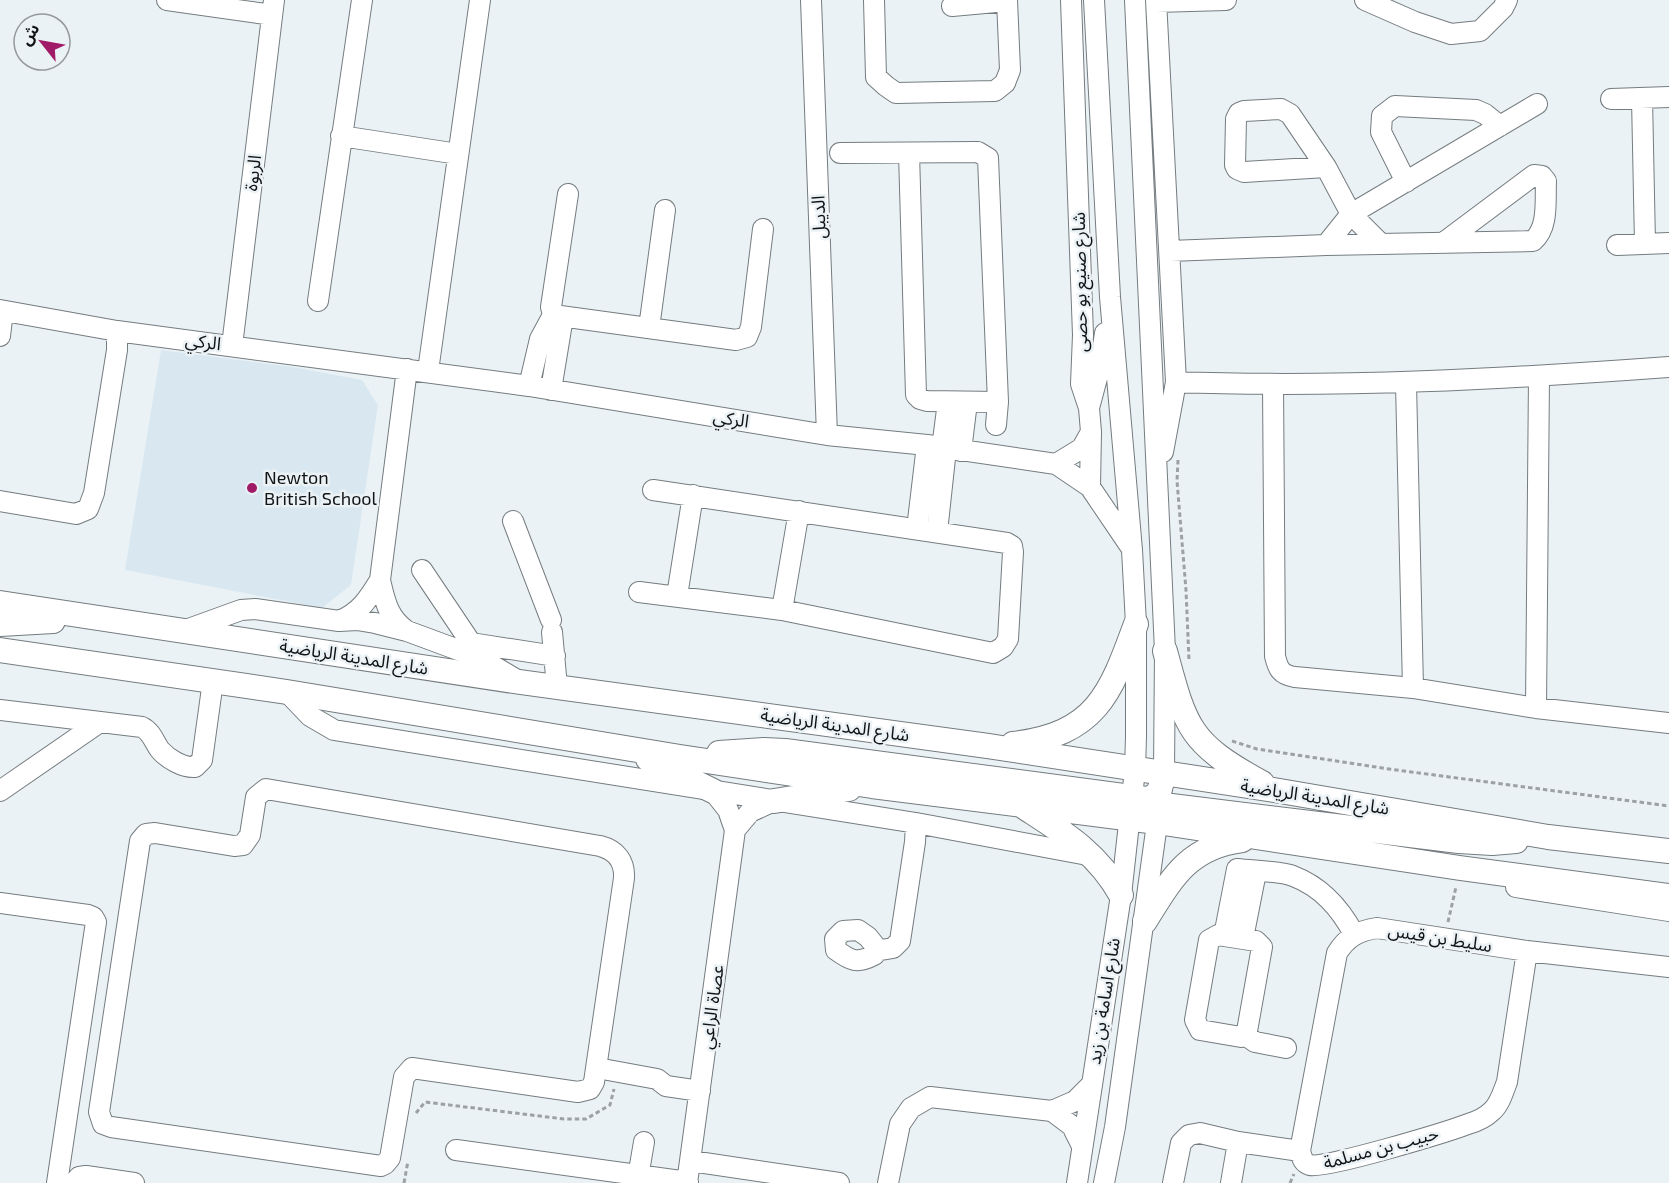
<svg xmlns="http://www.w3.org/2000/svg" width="1669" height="1183" viewBox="0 0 1669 1183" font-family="'Exo 2','Noto Sans Arabic',sans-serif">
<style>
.built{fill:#d9e8f0}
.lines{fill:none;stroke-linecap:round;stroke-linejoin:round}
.minor-casing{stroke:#757c7f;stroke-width:22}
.major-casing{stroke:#757c7f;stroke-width:26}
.path{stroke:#9ca1a4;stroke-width:3;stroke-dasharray:4.5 3;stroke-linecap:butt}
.minor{stroke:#fff;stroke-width:20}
.major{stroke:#fff;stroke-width:24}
.poi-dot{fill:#a11a67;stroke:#ebf2f6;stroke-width:2}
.labels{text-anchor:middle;stroke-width:5;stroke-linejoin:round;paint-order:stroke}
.street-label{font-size:18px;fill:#111415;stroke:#ebf2f6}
.poi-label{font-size:18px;fill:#111415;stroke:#ebf2f6;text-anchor:start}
</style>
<rect width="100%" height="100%" fill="#ebf2f6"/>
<path class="built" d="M161,350L293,367L362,380L378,405L351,585L322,608L125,570Z"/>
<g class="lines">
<g class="minor-casing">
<path id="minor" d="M167,0L272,15
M811,0L827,435
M874,0L876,77L886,86L896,93L995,91L1005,83L1010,70L1007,0
M1071,0L1083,335L1081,384L1089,408L1091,432L1090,487L1132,549
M1156,0L1176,382L1163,452
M1365,0L1415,22L1451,34L1480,31L1503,8L1507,0
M1156,2L1226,0
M952,6L1007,1
M1642,98L1645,244
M1611,99L1669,97
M341,136L458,154
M840,153L978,152L988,158L998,402L927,401L920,399L916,395L909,153
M1326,167L1244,172L1237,169L1235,165L1236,119L1239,113L1244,111L1281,109L1290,114L1326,167L1351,214L1381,244
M1406,182L1381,132L1382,116L1395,106L1476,110L1485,114L1500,126
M568,194L551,307L553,315L736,340L747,337L751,327L763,229
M1326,245L1351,214L1537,104
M1617,245L1669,243
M1170,251L1326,245L1533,241C1549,227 1545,201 1546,181L1542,176L1534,175L1443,243
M318,301L362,0
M0,310L117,331L529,386L827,435L927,445L1056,464L1090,487
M649,328L665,210
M0,336L3,311
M232,346L274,0
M428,371L480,0
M1176,382C1340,388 1505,379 1669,367
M1406,383L1413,688
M1273,384L1275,656C1278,669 1281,675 1295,677L1413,688L1536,708L1669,723
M529,386L540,339L553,315
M551,390L563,317
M1089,408L1100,367L1105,333
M996,425L998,402
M942,448L948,402
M961,451L967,402
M1056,464L1082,448L1091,432
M653,490L1007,543L1012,546L1013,552L1008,639L1003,647L993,653L782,610L799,511
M0,501L76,514L88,509L94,493L117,350V331
M513,521L551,620
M917,529L927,445
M937,532L946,449
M422,570L471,643L555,656
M639,592L782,610
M677,596L693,495
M339,621C360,613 369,598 380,580
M183,631L241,610L255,609L339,621L357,620L375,623L407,631L480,658L517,680
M407,631C388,618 385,601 380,580L407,369
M552,632L557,687
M287,692L310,716L334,730L916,823L1093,856
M1536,708L1539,376
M0,710L142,727C152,732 154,742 160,750C168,759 183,768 195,767L202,760L213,681
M266,789L600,846C616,850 625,861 624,878L594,1082L590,1089L578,1092L412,1068L404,1077L390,1158L385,1164L381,1166L111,1127L103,1124L99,1112L140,841L146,834L155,833L234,846L243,845L250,835L256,797Z
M0,791L100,722
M735,830L750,812L774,801
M1516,887L1669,911
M0,903L88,915L93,917L96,922L57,1183
M858,930L868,937L876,947L874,955C857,964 851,961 836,950L835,939L843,931Z
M1218,935L1256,941L1262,947L1247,1031L1241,1037L1200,1030L1195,1020L1209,940Z
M1224,936L1237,869C1252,871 1281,871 1293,876C1322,887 1340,908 1354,934
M1243,938L1256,872
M875,951L893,948L900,941L915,842L916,823
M1527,951L1507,1082C1503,1092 1500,1104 1492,1111C1486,1117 1475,1122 1468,1124C1447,1132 1325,1169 1310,1165C1303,1163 1302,1158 1300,1151L1337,953C1347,937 1358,931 1377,928L1527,951L1669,967
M1245,1035L1255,1042L1286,1048
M597,1068L657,1079L666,1086L700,1091
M1052,1111L1075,1101L1090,1086
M456,1150L688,1182
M691,1161L839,1183
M74,1183L79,1177L86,1176L134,1183
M637,1183L644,1142
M687,1183L735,830L728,810L713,791
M888,1183L900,1124L911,1108L930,1097L1052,1111L1072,1126L1082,1146
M1077,1183L1121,895L1135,770L1136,736V624L1132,550L1110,297L1094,0
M1104,1183L1115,1127L1164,773L1165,651L1135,0
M1173,1183L1181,1143L1189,1135L1200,1133L1238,1142L1300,1151
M1231,1183L1238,1142"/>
</g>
<g class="major-casing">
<path id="major" d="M0,603L520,682L988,746L1274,790L1548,837L1669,851
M0,624L53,621
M0,650L287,692L680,757L872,786L1157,822L1460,868L1669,896
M1165,651C1186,729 1189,743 1262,783
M1013,744C1096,734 1110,695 1136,624
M719,753L764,750L785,751L1146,799C1160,797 1161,786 1164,773
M648,759L713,791
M774,801L849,789
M1137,805L1147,803L1459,841L1492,843L1516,841
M1024,807C1064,833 1097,852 1121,895
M1145,921C1172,878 1188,847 1242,840"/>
</g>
<path class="path" d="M1178,460L1177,481L1186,590L1189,660
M1232,741L1257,749L1389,769L1669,806
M1448,922L1456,887
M416,1113L425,1102L564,1119H586L610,1105L614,1089
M404,1183L408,1161
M1290,1183L1294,1174"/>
<use href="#minor" class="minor"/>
<use href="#major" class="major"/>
</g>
<circle class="poi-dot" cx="252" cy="488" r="6"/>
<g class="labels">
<g class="street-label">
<text transform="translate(253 173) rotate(-83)" y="6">الربوة</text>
<text transform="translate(819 217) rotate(-92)" y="6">الديبل</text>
<text transform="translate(1080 282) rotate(-91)" y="6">شارع صنيع بو حصى</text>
<text transform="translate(203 342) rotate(7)" y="6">الركي</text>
<text transform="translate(731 419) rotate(9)" y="6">الركي</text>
<text transform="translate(354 657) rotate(9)" y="6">شارع المدينة الرياضية</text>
<text transform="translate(835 725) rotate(8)" y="6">شارع المدينة الرياضية</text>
<text transform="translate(1315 797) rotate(9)" y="6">شارع المدينة الرياضية</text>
<text transform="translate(1440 938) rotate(9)" y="6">سليط بن قيس</text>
<text transform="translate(1104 1001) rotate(-81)" y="6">شارع اسامة بن زيد</text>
<text transform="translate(712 1007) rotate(-82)" y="6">عصاة الراعي</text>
<text transform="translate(1381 1148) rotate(-15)" y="6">حبيب بن مسلمة</text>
</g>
<g class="poi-label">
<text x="264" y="484">Newton<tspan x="264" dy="21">British School</tspan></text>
</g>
</g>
<g transform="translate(42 42) rotate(301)"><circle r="28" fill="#ebf2f6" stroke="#94999c" stroke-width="1.5"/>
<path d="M0-4.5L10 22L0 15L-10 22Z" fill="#a11a67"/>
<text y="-9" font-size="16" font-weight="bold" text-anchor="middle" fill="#111415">ش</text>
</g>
</svg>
